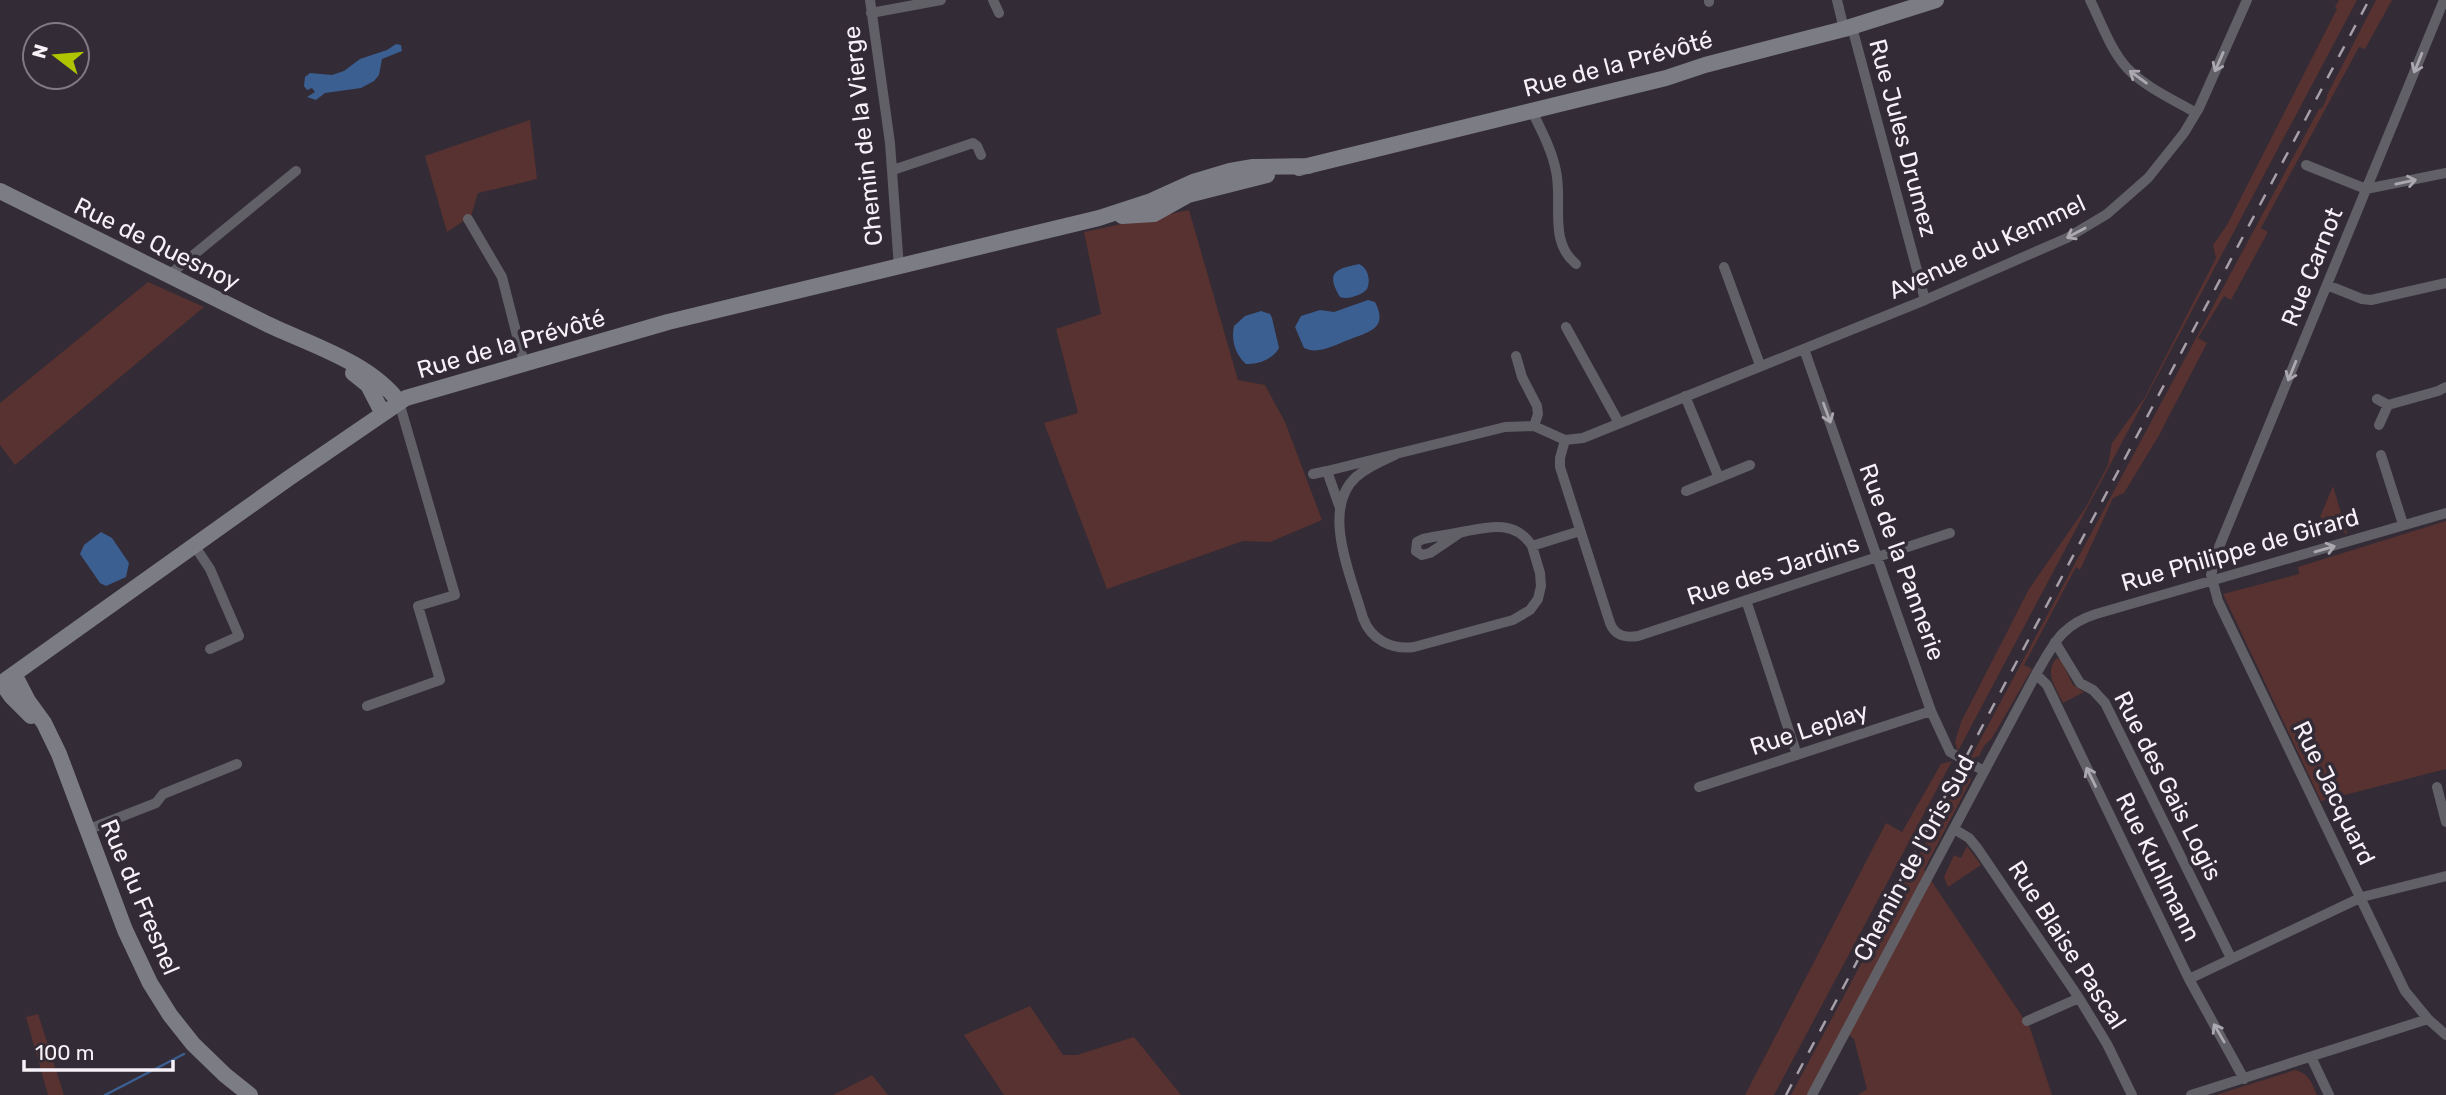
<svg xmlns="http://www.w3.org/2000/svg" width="2446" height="1095" viewBox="0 0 2446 1095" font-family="Rubik,sans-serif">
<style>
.green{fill:#583230}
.water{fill:#3c5f92}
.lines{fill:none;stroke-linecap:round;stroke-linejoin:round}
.stream{stroke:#3c5f92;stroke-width:2.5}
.street{stroke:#616066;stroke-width:10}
.secondary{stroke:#7c7c85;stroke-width:16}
.rail{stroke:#a7a0a8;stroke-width:2.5;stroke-dasharray:12 12;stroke-linecap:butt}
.oneway{stroke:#aca8af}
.labels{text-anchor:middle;stroke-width:7;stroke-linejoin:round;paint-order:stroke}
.street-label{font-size:24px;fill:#f7f1f8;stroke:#332b35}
</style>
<rect width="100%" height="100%" fill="#332b35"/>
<path class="green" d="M2339,0H2357L1958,751L1955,742L1961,722L2029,589L2086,507L2108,465L2112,443L2145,397L2216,258L2213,245L2227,225L2337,9L2335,7Z
M2376,0H2392L2365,49L2359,47L2261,228L2268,232L2231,300L2224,296L2198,338L2207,343L2158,437L2124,493L2113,498L2080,570L2076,567L2024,665L2032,669L1992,738L1984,746L1979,756L1970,759L2319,109L2322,108L2327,98V95Z
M530,120L537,179L478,193L471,216L447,232L425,156Z
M1189,210L1238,380L1265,385L1285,422L1322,520L1270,542L1243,541L1107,589L1044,423L1078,413L1056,329L1101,314L1084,232Z
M148,282L204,307L15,465L0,445V403Z
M2333,486L2347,533L2346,534L2320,517Z
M2446,521V769L2321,801L2223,594L2299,574L2298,567Z
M2057,658L2061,660L2073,685L2084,692L2063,703C2056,688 2043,672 2057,658Z
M1952,761L1774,1095H1745L1886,823L1902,832L1941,764Z
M1966,767L1971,780L1924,870L2030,1028L2052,1095H1858L1867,1089L1854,1039L1849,1035L1816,1095H1791Z
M1967,846L1981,865L1948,887L1944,877L1954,855L1961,858Z
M1030,1006L1063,1055H1077L1134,1037L1181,1095H1004L964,1035Z
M38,1014L64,1095H48L26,1017Z
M2295,1070C2310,1074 2311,1082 2317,1095H2216Z
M872,1075L888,1095H833L868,1077Z"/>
<path class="water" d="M396,44L401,45L402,51L382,59L379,75L374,81L361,88L325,93L316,100L307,97L315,92L312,88L307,90L304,86L305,77L310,73L332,75L344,71L360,59L387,50Z
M1359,264C1368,268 1371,280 1367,289C1362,295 1348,300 1340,297C1325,272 1336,269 1359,264Z
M1368,300L1375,302C1389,329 1368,332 1348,340C1335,345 1318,355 1304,348L1295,327L1301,316L1320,310L1334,312Z
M1261,311L1270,314L1272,318L1279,348C1273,359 1258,365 1246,364C1235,354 1231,340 1234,326L1245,316Z
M101,532L112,538L129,563L126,577L106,586L100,583L80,554L84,545Z"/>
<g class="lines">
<path class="stream" d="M105,1095L184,1054"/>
<path class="street" d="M870,0L890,143L899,268
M993,0L999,13
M1709,0V2
M1837,0L1844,29
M2090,0C2101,22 2110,49 2127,68C2145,87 2174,100 2196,113
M2444,0L2219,547L2211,575L2218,601L2405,991L2428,1019L2446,1035
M871,13L941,0
M1852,27L1925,300
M1532,111C1541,130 1552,150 1556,171C1563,203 1548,241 1576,264
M2306,165L2366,189L2446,173
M893,170L973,143L977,146L981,155
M468,219L502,277L524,363
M1724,267L1760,365
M169,275L296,171
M2327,285L2362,299L2371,300L2446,283
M1566,327L1619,423
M1804,349L1931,711L1950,752L1984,771
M1516,356L1522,377L1537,406L1538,414L1534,426L1565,440
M1685,396L1719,478
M2377,399L2388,405L2379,425
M2388,405L2438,391L2446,387
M1395,455C1382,461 1367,467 1356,477C1320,510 1352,578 1363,618C1371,640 1392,650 1414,647L1513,620L1530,610L1538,599L1541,586L1540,573L1532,546
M2381,455L2403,524
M1313,474L1327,471
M1686,491L1750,465
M1340,508L1327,471L1505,427L1534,426
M1461,532L1430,553L1422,555L1416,551L1417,542L1423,539C1438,536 1453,534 1467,531C1492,526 1516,521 1532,546L1580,531
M1950,533L1638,636C1625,638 1615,636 1610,623L1560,467V458L1565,440L1583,438L1925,300L2067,238L2107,214L2148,178L2184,133L2199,108L2247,0
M194,545L210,569L239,636L210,649
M1746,600L1797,755
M2055,642L2080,683L2093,690L2105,703L2231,958
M2036,674L2047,685L2189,979L2244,1079
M367,706L440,680L418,606L455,595L399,402
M1699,787L1931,711
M2437,787L2446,822
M1954,829L1969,838L1978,849L2079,998L2107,1044L2132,1095
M87,830L156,803L163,794L237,764
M2189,979L2362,897L2446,876
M2027,1021L2079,998
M2311,1057L2329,1095
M1812,1095L2036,674C2054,644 2061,625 2096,614C2213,580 2330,546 2446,513
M2191,1095L2428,1019"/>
<path class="secondary" d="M1299,168L1666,78L1705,65L1844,29L1936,0
M0,191C88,235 175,278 263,322C307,344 369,361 399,402
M1122,216L1154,214L1188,195L1267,175
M353,373L368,385L382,412
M14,674L28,701L44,723L59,754L125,930L150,983L170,1015L193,1044L225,1075L250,1095
M2,683L11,696L31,716
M0,684L289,478L406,398L668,322L1099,218L1151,201L1193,182L1230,171L1253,167L1309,166"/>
<path class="rail" d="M1786,1095L2369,0"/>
</g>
<defs><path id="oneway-shaft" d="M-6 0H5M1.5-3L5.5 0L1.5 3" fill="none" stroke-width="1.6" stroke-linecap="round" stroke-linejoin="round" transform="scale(1.75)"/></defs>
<g class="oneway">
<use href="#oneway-shaft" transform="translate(2219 62) rotate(114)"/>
<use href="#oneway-shaft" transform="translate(2418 63) rotate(112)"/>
<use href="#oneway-shaft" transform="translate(2138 77) rotate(-144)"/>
<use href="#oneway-shaft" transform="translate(2406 182) rotate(-12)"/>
<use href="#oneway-shaft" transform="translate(2076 233) rotate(152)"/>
<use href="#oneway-shaft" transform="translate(2292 371) rotate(112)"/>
<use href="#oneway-shaft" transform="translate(1827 413) rotate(70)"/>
<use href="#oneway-shaft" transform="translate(2325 549) rotate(-16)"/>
<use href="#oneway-shaft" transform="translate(2091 777) rotate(-116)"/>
<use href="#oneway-shaft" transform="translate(2219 1033) rotate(-120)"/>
</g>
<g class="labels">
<g class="street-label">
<text transform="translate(1618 64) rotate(-15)" y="8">Rue de la Prévôté</text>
<text transform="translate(863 136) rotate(-96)" y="8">Chemin de la Vierge</text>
<text transform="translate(1903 138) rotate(75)" y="8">Rue Jules Drumez</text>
<text transform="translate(157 244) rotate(26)" y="8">Rue de Quesnoy</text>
<text transform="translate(1987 247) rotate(-25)" y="8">Avenue du Kemmel</text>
<text transform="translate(2312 267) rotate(-68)" y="8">Rue Carnot</text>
<text transform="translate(511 344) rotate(-16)" y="8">Rue de la Prévôté</text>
<text transform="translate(2240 550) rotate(-16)" y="8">Rue Philippe de Girard</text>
<text transform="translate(1902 562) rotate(70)" y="8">Rue de la Pannerie</text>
<text transform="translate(1773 570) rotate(-18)" y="8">Rue des Jardins</text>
<text transform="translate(1809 729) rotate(-18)" y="8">Rue Leplay</text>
<text transform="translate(2168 786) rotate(63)" y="8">Rue des Gais Logis</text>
<text transform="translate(2334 793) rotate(64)" y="8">Rue Jacquard</text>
<text transform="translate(1914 858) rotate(-62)" y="8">Chemin de l'Oris Sud</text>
<text transform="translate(2158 867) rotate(64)" y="8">Rue Kuhlmann</text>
<text transform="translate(140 897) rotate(67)" y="8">Rue du Fresnel</text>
<text transform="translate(2067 945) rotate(57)" y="8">Rue Blaise Pascal</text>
</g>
</g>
<g transform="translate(56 56) rotate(286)"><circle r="33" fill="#332b35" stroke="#817a83" stroke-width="2"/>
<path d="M0-5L12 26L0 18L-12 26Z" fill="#b0c501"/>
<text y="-10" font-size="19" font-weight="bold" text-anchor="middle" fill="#f7f1f8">N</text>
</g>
<path d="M24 1060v10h149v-10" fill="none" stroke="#f7f1f8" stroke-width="3.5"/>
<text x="35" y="1060" font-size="21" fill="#f7f1f8" stroke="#332b35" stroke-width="5" paint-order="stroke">100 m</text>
</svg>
